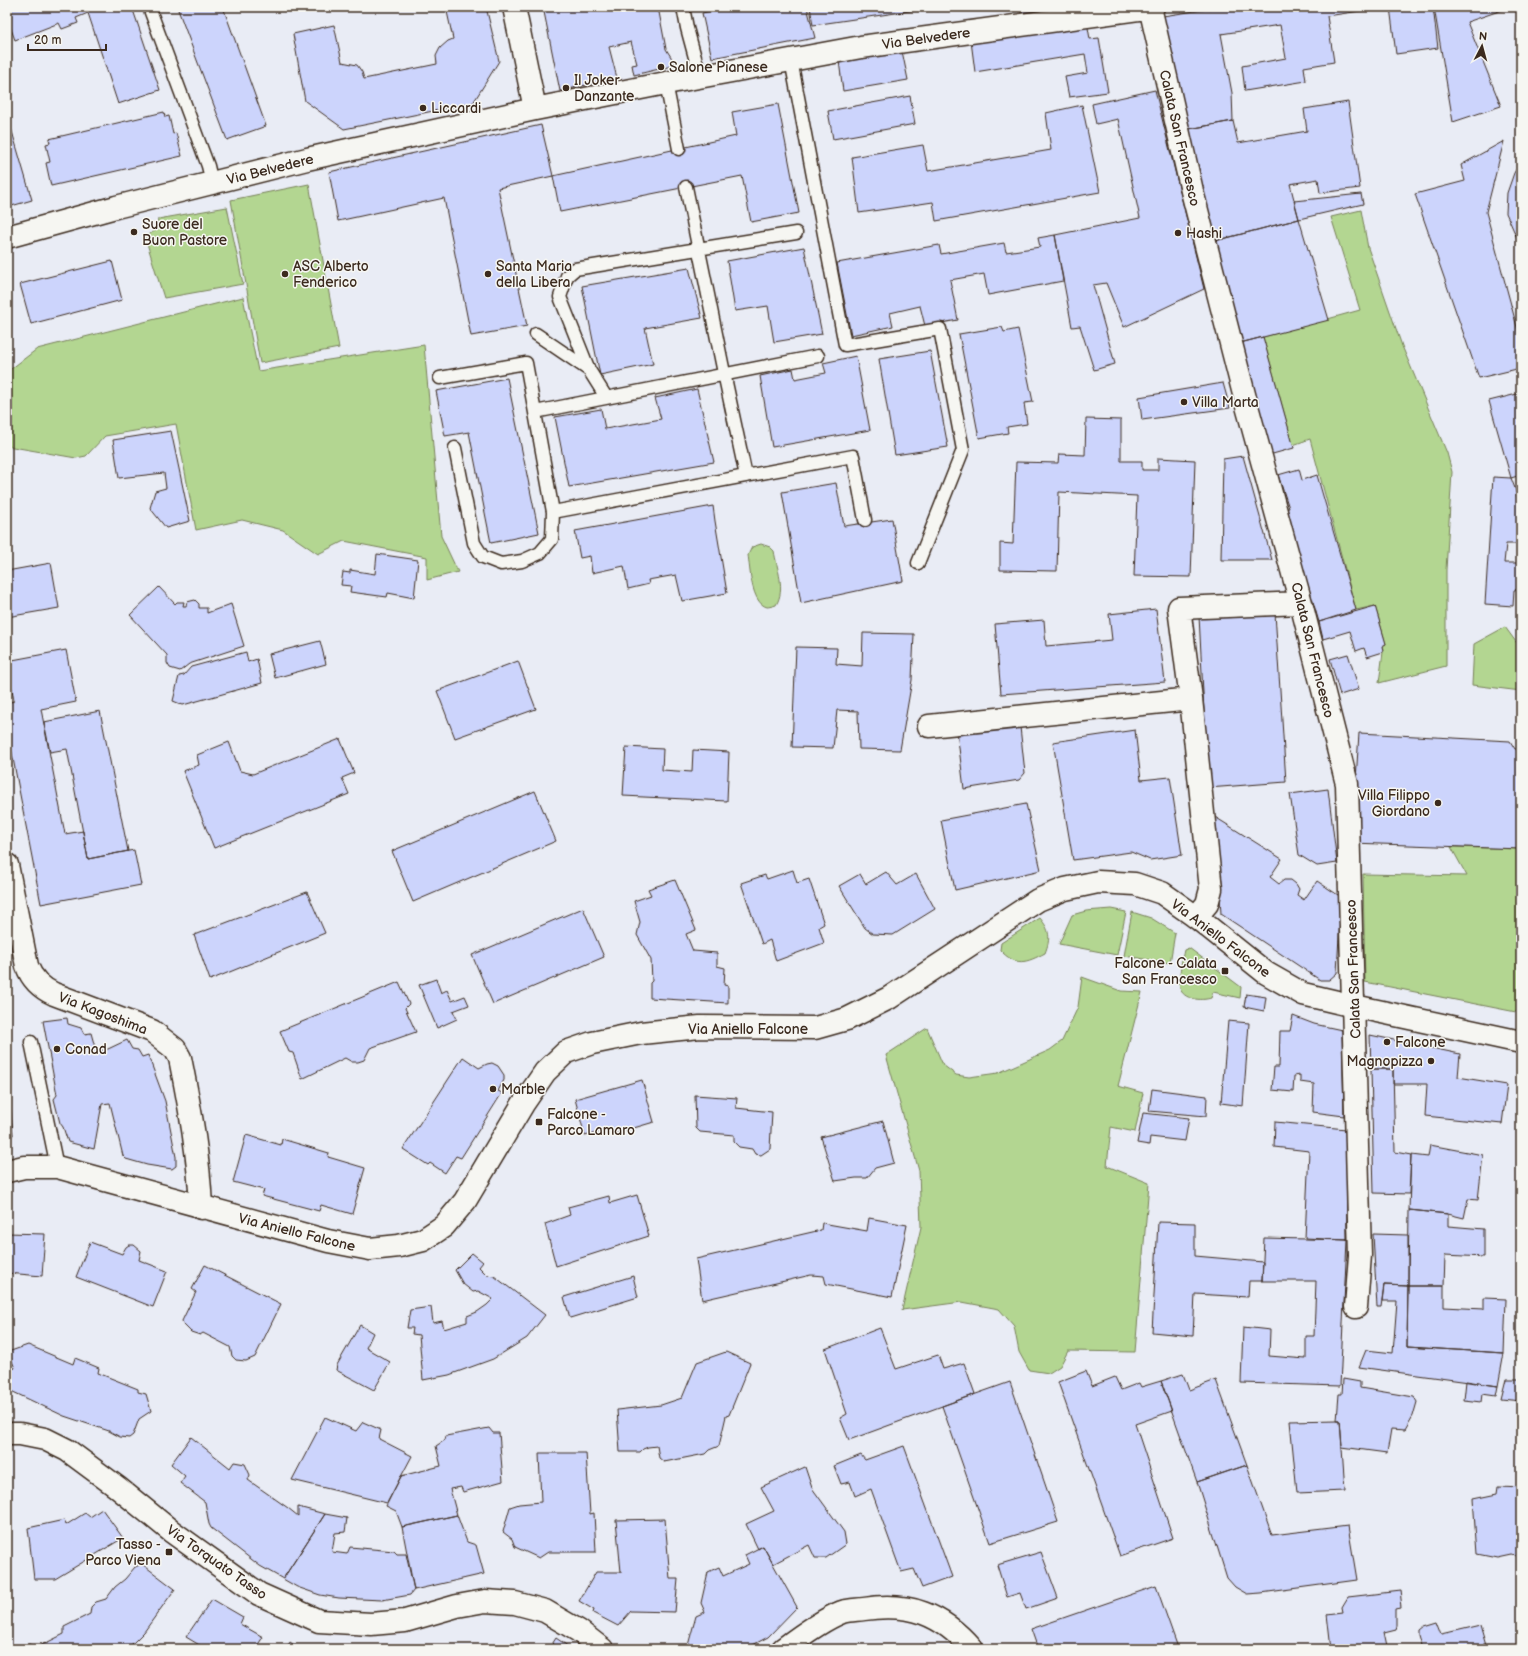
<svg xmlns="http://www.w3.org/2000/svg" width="1528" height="1656" viewBox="0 0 1528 1656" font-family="'Balsamiq Sans',sans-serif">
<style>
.green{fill:#b3d691;stroke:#778058}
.building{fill:#ccd4fc;stroke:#3b2a1e}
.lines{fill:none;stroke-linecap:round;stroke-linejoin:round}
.service-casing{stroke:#3b2a1e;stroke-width:15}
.minor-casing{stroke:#3b2a1e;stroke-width:25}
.tertiary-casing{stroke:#3b2a1e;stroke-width:25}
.secondary-casing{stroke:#3b2a1e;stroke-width:25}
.service{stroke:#f6f6f2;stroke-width:12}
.minor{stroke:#f6f6f2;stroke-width:22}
.tertiary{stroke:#f6f6f2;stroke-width:22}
.secondary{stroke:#f6f6f2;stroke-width:22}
.poi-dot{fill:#3b2a1e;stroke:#f6f6f2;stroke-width:1.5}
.labels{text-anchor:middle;stroke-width:3;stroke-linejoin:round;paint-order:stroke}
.street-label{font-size:14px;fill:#3b2a1e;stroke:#f6f6f2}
.poi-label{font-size:14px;fill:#3b2a1e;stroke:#f6f6f2;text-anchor:start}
</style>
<rect width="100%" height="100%" fill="#e9ecf5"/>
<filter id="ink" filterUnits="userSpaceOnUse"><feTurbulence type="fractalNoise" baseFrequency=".025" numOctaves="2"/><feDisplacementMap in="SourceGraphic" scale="8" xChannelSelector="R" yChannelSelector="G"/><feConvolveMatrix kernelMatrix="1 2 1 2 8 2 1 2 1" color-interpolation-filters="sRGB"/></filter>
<g filter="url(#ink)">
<path class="green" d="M309,184L339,348L260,363L231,200Z
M227,207L243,284L164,298L145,237L156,230L158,219Z
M1361,210L1368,248L1402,346L1447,453L1452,472L1446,570V666L1379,683L1383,652L1382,646L1386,644L1375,606L1356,610L1310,439L1293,445L1263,337L1360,310L1331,217Z
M243,297L258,371L424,345L441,536L458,572L427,580V557L344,541L318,554L283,530L242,520L196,530L176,424L105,436L86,456L76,458L7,446V372L37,349Z
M761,544L770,547L774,551C777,569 786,589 776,605C773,606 769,607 767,607C751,603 750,568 748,555L752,547Z
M1505,627L1516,642L1521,641V691L1472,685L1474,644Z
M1451,847L1521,849V1013L1365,982L1363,874L1467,876Z
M1111,909L1126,912L1117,955L1059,944L1072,915L1086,911Z
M1132,912L1151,918L1175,933L1170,963L1124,956Z
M1040,918C1050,930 1051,938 1045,953C1026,963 1016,967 1000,950L1001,943Z
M1189,948L1241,987L1240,998L1213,992L1211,998C1202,1001 1183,1000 1180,988C1178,981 1182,958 1184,950Z
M1082,977L1121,991L1142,992L1118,1086L1143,1093L1135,1132L1111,1127L1107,1166L1149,1183L1135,1352L1068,1351L1060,1366L1049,1373L1029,1370L1019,1352L1014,1326L999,1309L962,1302L902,1310L921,1227L919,1171L886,1055L927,1028L943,1065L956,1075L969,1077L998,1073L1050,1050L1062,1041L1078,1007Z"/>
<path class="building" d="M7,7H132L160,90L118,104L88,13L76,18L78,23L62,29L59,23L15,40L7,18Z
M177,7H223L266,126L227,140Z
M446,7H486L499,61L473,103L344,129L305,101L293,34L334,25L342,62L357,65L362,72L364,79L437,64L436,56L440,48L448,41L453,39Z
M543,7H658L666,49L676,65L634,75L632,65L637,64L631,42L609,47L617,78L560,91Z
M725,7H807L815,38L712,58L702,13L726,8Z
M810,7H937L813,25Z
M1020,7H1076L1022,16Z
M1221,7H1387L1327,16L1334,62L1304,67L1306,81L1245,91L1242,66L1286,58L1280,25L1221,34L1232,93L1233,121L1189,129L1163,16Z
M1390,7H1433L1438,48L1396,54Z
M1434,7H1511L1467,22L1501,106L1453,122Z
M1087,22L1090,39L1099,38L1108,92L1069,97L1065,77L1088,73L1085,54L975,72L971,41Z
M902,51L908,80L843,91L839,61Z
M1155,90L1204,289L1124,327L1106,283L1093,285L1115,364L1094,370L1080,326L1072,327L1055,235L1140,218L1118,119L1096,124L1092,104Z
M910,96L915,124L833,139L828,111Z
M1348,102L1360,188L1320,193L1318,179L1290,184L1299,219L1215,241L1189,129L1233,121L1238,143L1307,131L1304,109Z
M778,104L799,213L751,222L742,176L560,212L553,176L736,136L732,112Z
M1082,105L1100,192L936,221L933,202L859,213L852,157L923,145L928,171L1051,150L1046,113Z
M164,112L165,117L169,116L173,134L176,133L182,156L51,186L46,163L50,162L46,144L50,143L49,139Z
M7,119L11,128L32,200L8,207L7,202Z
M541,125L553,176L498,188L527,326L471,336L444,198L338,221L329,172Z
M1504,141L1486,212L1521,342V368L1479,378L1415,194L1465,181L1461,165Z
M1520,163H1521V247L1506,213L1507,193L1514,173Z
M1361,194L1363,204L1299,219L1294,201Z
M1299,219L1329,320L1240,343L1215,241Z
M1055,235L1063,281L988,295L984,274L950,280L958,320L925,326L920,306L890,313L893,326L851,335L837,263L939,245L941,254L1004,243L1006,252L1040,247L1038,238Z
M804,247L822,334L774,342L768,306L735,311L727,261Z
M112,261L122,300L31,324L20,284Z
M689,268L702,318L645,328L653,364L600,375L582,286Z
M1002,327L1004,332L1018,329L1033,402L1024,403L1027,424L1007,427L1008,433L979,438L959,334Z
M1263,337L1294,448L1269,455L1240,343Z
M930,351L948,447L895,455L879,359Z
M856,356L870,430L772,447L760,376L793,369L795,379L826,373L823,363Z
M507,378L539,533L491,543L469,432L445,436L436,391Z
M1223,383L1230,408L1142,420L1139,397Z
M697,389L714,462L569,487L555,417L601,409L605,429L661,419L655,398Z
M1521,393V475L1511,478L1489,401Z
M1086,419L1121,420V461H1142V470H1158V458L1195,460L1191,577L1134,576L1137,496L1059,492L1057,571L1000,570V543L1013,544L1016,462L1058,463L1059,454L1085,455Z
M171,431L190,521L166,528L150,508L155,491L166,488L164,473L119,478L113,440Z
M1243,456L1272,560H1221L1223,459Z
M1299,469L1302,480L1317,475L1356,610L1319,622L1285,509L1289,508L1278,475Z
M1493,477L1511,478L1516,491L1521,514V544H1506L1504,563H1521V589L1514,590L1513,606L1485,604Z
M836,483L844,526L892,519L903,581L801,603L782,492Z
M1521,489V514L1516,491Z
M713,506L715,521L727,593L682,601L676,575L648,580L649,584L628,589L624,566L592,573L590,556L580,558L575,531Z
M377,554L418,560L414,598L388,593L387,597L350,592L351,586L341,585L343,572L350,573V570L375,574Z
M51,563L59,608L7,617V571Z
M159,587L175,604L177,602H184L183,606H186L187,602L195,600L199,604V608H207V613L231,604L244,646L189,664L180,671L170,668L167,663V655L130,615Z
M1375,606L1386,644L1382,646L1383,652L1367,657L1364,648L1356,651L1350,631L1323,639L1319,622Z
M1156,609L1165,682L1001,694L995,624L1044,620L1046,646L1112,640L1109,614Z
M1275,613L1286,782L1208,788L1199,616Z
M863,633L914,634L912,680L900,750L859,749L858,711L837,710L833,748L792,747L796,647L837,648L836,664L862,666Z
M320,641L326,664L275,678L269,654Z
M66,650L76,702L41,709L65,834L83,831L88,859L134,850L141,885L41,904L7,727V703L14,701L7,661Z
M246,652L248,662L257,659L262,683L183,705L173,701L179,676L184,675L191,667Z
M1348,654L1359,689L1340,695L1330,659Z
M518,661L536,709L455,738L437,691Z
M100,711L128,851L88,859L67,749L50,752L44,722Z
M1020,727L1025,773L1019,780L964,789L957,731Z
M1135,730L1141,780L1170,777L1182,855L1150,860L1131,852L1073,860L1053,742Z
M1359,733L1510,741L1515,749H1521V849L1352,843Z
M340,739L354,773L342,778L349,794L214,848L183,771L199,765L197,755L229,742L240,771L253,774Z
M626,747L663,749L662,770L692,772L693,750L729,752L727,801L623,796Z
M1328,789L1337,863L1317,866L1299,855L1290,794Z
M535,791L556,841L413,902L392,851Z
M1026,804L1041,870L955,890L941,820Z
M1215,817L1282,859L1270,877L1279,884L1284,880H1291L1296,884L1299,889L1297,895L1304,900L1317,881L1341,897L1337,973L1329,980H1320L1221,914Z
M793,870L797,883L809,879L824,924L819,927L824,943L776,961L770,940L762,944L741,883L765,875L767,879Z
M886,872L897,885L916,874L935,909L893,935L873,934L865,928L839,886L860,874L866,884Z
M675,880L696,930L686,934L693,951L717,953V966L725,968L724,985L728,986V1003L650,998V983L652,981L651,960L637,935L640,922L634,901L651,895L648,889Z
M307,892L325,933L210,980L194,935Z
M583,908L604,957L493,1004L472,955Z
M436,979L441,993L447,990L452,1001L465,996L469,1005L453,1011L457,1019L437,1028L419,985Z
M399,982L409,1004L405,1008L416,1032L370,1048L364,1060L358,1062H352L345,1058L302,1079L293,1053L289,1052L280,1031Z
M1246,994L1266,997L1264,1011L1244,1007Z
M1293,1016L1314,1024L1342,1030L1344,1116L1313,1112L1314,1084L1300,1082V1075L1294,1076L1293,1092L1272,1090L1274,1067H1279L1280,1031H1290Z
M67,1018L68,1024L81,1028L84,1034L91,1033L96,1051L108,1049L127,1040L132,1049L138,1050L142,1057L148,1055L165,1101L176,1157V1166L172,1169L147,1165L126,1159L123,1156L110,1103L102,1104L94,1149L68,1142L63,1127L60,1123L54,1099L57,1095L43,1021Z
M1228,1021L1249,1023L1243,1106L1221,1103Z
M1370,1035L1460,1054L1458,1077L1507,1085L1502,1124L1425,1116L1427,1084H1393V1069H1371Z
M463,1057L479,1068L487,1064L492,1063L498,1066L504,1075V1080L498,1091L502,1093L461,1158L456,1156L445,1173L430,1163L428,1165L403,1149Z
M1371,1069H1393L1395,1152L1411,1155L1409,1194L1374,1193Z
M7,1072L13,1135L7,1136Z
M642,1080L654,1122L610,1135L607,1130L585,1136L575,1099Z
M1152,1089L1207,1096L1206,1116L1149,1111Z
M695,1095L737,1098L736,1108L772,1112L770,1149L761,1155L755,1154L752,1149L739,1147L734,1142V1135L700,1132L696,1128Z
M1143,1113L1189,1118L1185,1141L1150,1137L1149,1145L1137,1143Z
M883,1121L894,1163L875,1168L867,1178H856L835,1181L821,1137Z
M1275,1122L1346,1129L1347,1240L1305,1238L1309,1151L1274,1147Z
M246,1135L281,1145L282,1139L329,1153L328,1157L365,1168L352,1214L321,1205L319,1211L262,1196L264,1190L233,1182Z
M1430,1145L1483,1155L1478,1200L1468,1199L1464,1218L1448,1214L1409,1210L1411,1155L1428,1157Z
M637,1195L649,1236L556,1266L545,1224L570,1215L568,1207L609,1196L610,1203Z
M1409,1210L1448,1214V1226L1484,1229V1257L1445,1255L1444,1286H1408Z
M869,1218L907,1225L892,1297L826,1284L824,1276L811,1275L702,1300L696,1259L821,1230L822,1223L867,1231Z
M1158,1222L1195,1223V1256L1263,1262L1262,1281H1249L1248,1297L1195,1294L1193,1336L1152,1332Z
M7,1233L45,1234L42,1276L7,1273Z
M1373,1234L1408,1235V1286L1384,1285L1381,1307H1377Z
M1264,1238L1347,1240L1340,1386L1241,1383L1243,1327L1270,1330L1269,1356L1306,1359V1336H1314L1316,1281H1262Z
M90,1242L122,1254L126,1247L129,1245H134L141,1251L139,1260L167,1271L153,1307L76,1277Z
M472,1253L483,1262L479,1267L487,1275L494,1276L545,1315L527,1338L493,1359L449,1375L423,1380L419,1335L412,1334L413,1328H407L410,1310L431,1307L433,1323L442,1321L444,1329L467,1322V1316L477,1312L487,1305L493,1299L478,1291L473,1292L463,1284L455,1270Z
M205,1265L281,1304L255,1357L246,1361L236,1360L232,1356L230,1347L203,1333L200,1335L191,1332L184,1325L182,1321L196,1292L192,1289Z
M633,1276L638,1297L570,1318L564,1297Z
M1384,1285L1408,1286L1407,1347L1504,1353L1498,1386L1359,1367L1366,1350L1393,1353L1397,1301H1382Z
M1408,1286H1444V1307L1484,1309V1298L1506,1299L1504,1353L1407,1347Z
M360,1325L373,1333L366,1348L390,1362L374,1390L336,1370L337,1365Z
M880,1328L896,1369L938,1355L943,1369L964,1363L975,1394L849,1440L840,1418L847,1414L825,1349Z
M28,1345L73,1364L75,1358L99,1368L98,1373L138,1389V1392L146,1394L151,1411L139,1419L133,1435L129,1438L120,1437L109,1431L64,1416L9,1390L7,1377L9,1370L15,1368L8,1352Z
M726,1352L750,1363L729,1415L726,1416L719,1446L709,1450L705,1454L664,1462L659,1458L657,1446L648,1447L643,1449L640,1452H620L617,1410L661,1405L682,1398L697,1362Z
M1086,1371L1092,1386L1115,1377L1121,1390L1139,1383L1141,1387L1161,1381L1172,1411L1135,1424L1173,1538L1120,1556L1058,1382Z
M1183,1374L1189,1390L1216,1380L1247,1465L1197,1482L1161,1381Z
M1343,1379L1360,1382V1388L1414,1397L1417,1402L1413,1416L1405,1430L1391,1429L1387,1453L1342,1447L1340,1420H1337L1339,1394H1342Z
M1506,1379H1521V1401L1501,1399Z
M1466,1381L1498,1386L1496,1396L1482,1394L1481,1402L1464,1400Z
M1010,1382L1058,1522L990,1543L942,1406Z
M325,1417L356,1431L363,1422L381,1430L379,1439L412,1456L387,1503L292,1480Z
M1337,1420H1340L1345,1491L1297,1493L1290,1421Z
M489,1428L493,1433H499L503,1481L463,1492L461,1487L450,1489L457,1515L402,1527L396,1511L386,1506L401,1476L441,1466L436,1446L445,1440L446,1436Z
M191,1437L230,1468L234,1462L245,1464L250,1475L248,1480L288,1508L298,1516V1507L325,1514L283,1579L260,1566L211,1528L209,1524L205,1502L180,1483L185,1476L171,1464Z
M904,1446L952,1577L922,1588L914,1569L901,1572L871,1489L855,1496L850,1482L841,1484L834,1466L861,1455L865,1460Z
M539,1453H586L590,1514L594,1513L596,1552H548L539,1558L515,1547L512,1539L503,1532L510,1507L519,1504L541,1502Z
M1247,1465L1272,1535L1348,1526L1357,1580L1261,1593L1247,1594L1235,1587L1227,1578L1197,1482Z
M805,1467L812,1488L844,1532L846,1544L826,1558H815L809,1545L773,1564L763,1546L758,1549L746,1524L774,1511L761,1487Z
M1498,1486L1521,1487V1557L1511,1555L1497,1558L1477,1554L1473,1498L1497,1493Z
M102,1509L123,1538L55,1579H34L28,1528L64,1520L66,1525L85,1513L90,1517Z
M325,1514L347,1518L345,1532L335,1533L332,1552L347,1554L350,1547L394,1551L397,1554H406L414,1590L410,1595L382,1600L339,1598L320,1595L297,1587L283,1579Z
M457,1515L467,1542L476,1545L484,1574L414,1590L402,1527Z
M665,1519L670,1579H678L675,1612L631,1611L618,1626L593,1613L594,1610L579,1601L596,1572H621L616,1520Z
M763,1546L797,1607L768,1637L745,1649H687L696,1616L705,1612L701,1603L708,1572L719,1567L723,1576L749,1564L745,1555Z
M1041,1552L1058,1598L1026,1609L1020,1593L1007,1597L997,1565Z
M142,1564L175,1589L144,1632L127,1649H21L29,1644L36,1648L64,1634V1627L90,1614L91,1607L96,1602L106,1599L115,1587L125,1579L135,1567Z
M1156,1586L1177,1645L1165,1649H1038L1031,1629Z
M1400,1591L1402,1607L1397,1608V1626L1396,1629L1384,1632L1387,1646L1386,1649H1331L1327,1614L1343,1612L1342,1607L1348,1597Z
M212,1599L243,1617L240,1624L263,1637L255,1649H206L186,1637Z
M1437,1621L1442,1634L1480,1625L1487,1649H1423L1419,1635V1629L1424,1625Z
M556,1638L572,1649H549Z
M290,1642L300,1649H286Z"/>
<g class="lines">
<g class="service-casing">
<path id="service" d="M149,7L208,166L212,183
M683,7L687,28L700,76
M791,60L845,345L940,329L963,450L918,563
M666,83L679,149
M686,187L724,373L746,476
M536,334L589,370L560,297L567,276L575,269L796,233
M589,370L606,397
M440,378L526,363L553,512L853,456L865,520
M535,412L818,356
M455,448L474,543L483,557L501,564L522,561L540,553L552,539L553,512
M31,1042L57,1167"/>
</g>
<g class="minor-casing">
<path id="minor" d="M514,7L535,109
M1150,7L1192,191L1247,406L1301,603L1347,784L1360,1255L1356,1307
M7,237L116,207L307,159L535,109L666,83L861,47L1153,7
M929,726L1191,699
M7,865L27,966C32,980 41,988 54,994L152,1031L175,1049L180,1058C190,1108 199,1157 201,1208
M1196,917L1207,904L1211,889L1191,699L1179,608L1301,603"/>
</g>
<g class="tertiary-casing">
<path id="tertiary" d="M7,1171L24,1167H57L328,1241L370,1249L399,1246L423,1240L444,1226L465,1201L523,1104L545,1072L566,1052L592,1043L641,1033L700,1027L815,1028L847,1019L889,998L1038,900L1065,889L1098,882L1135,884L1162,893L1196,917L1266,973L1303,994L1354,1006L1521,1042"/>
</g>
<g class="secondary-casing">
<path id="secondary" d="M7,1434H20L45,1439L67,1450L117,1487L171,1531L259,1594L319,1621L371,1624L405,1621L457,1606L485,1601L515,1603L545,1611L579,1631L602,1649
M783,1649C799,1637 824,1619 842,1612C849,1610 857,1610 864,1609C909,1602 942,1614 972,1649"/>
</g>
<use href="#service" class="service"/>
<use href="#minor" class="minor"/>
<use href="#tertiary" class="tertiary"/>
<use href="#secondary" class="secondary"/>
</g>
</g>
<g class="poi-dot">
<circle cx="661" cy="67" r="4"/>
<circle cx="566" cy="88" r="4"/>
<circle cx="423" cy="108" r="4"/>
<circle cx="134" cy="232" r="4"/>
<circle cx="1178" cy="233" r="4"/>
<circle cx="285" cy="274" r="4"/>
<circle cx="488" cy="274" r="4"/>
<circle cx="1184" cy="402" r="4"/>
<circle cx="1438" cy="803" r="4"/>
<rect x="1221" y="967" width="8" height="8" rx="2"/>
<circle cx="1387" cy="1042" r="4"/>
<circle cx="57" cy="1049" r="4"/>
<circle cx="1431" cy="1061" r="4"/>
<circle cx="493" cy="1089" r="4"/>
<rect x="535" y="1118" width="8" height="8" rx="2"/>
<rect x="165" y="1548" width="8" height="8" rx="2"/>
</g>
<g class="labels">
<g class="street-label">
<text transform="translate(926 38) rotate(-8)" y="5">Via Belvedere</text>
<text transform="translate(1180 138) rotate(77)" y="5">Calata San Francesco</text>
<text transform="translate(270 169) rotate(-14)" y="5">Via Belvedere</text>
<text transform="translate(1313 650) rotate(76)" y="5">Calata San Francesco</text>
<text transform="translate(1221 938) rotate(37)" y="5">Via Aniello Falcone</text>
<text transform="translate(1353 969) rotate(-92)" y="5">Calata San Francesco</text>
<text transform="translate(103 1013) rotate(21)" y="5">Via Kagoshima</text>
<text x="748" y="1034">Via Aniello Falcone</text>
<text transform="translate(297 1232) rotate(14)" y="5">Via Aniello Falcone</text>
<text transform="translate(217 1562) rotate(35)" y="5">Via Torquato Tasso</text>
</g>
<g class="poi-label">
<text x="669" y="72">Salone Pianese</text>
<text x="574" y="85">Il Joker<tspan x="574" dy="16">Danzante</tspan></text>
<text x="431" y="113">Liccardi</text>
<text x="142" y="229">Suore del<tspan x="142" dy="16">Buon Pastore</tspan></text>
<text x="1186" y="238">Hashi</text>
<text x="293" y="271">ASC Alberto<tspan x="293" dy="16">Fenderico</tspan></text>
<text x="496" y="271">Santa Maria<tspan x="496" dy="16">della Libera</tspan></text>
<text x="1192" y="407">Villa Marta</text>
<text x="1430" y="800" text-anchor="end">Villa Filippo<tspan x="1430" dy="16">Giordano</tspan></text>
<text x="1217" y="968" text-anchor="end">Falcone - Calata<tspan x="1217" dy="16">San Francesco</tspan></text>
<text x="1395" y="1047">Falcone</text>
<text x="65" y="1054">Conad</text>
<text x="1423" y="1066" text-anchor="end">Magnopizza</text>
<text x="501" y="1094">Marble</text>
<text x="547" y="1119">Falcone -<tspan x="547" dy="16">Parco Lamaro</tspan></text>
<text x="161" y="1549" text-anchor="end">Tasso -<tspan x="161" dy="16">Parco Viena</tspan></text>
</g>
</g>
<rect width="1528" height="1656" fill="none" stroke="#f6f6f2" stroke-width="24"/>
<rect x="12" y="12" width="1504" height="1632" fill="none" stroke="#3b2a1e" stroke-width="1.5" filter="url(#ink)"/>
<g transform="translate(1482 46) rotate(6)" stroke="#f6f6f2" stroke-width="3" paint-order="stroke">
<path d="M0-3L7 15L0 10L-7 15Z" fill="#3b2a1e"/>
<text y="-6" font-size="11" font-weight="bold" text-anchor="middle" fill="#3b2a1e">N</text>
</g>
<path d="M28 44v6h78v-6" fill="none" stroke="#3b2a1e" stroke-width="2"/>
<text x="34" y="44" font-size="12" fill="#3b2a1e" stroke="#f6f6f2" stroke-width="3" paint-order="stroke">20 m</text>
</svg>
